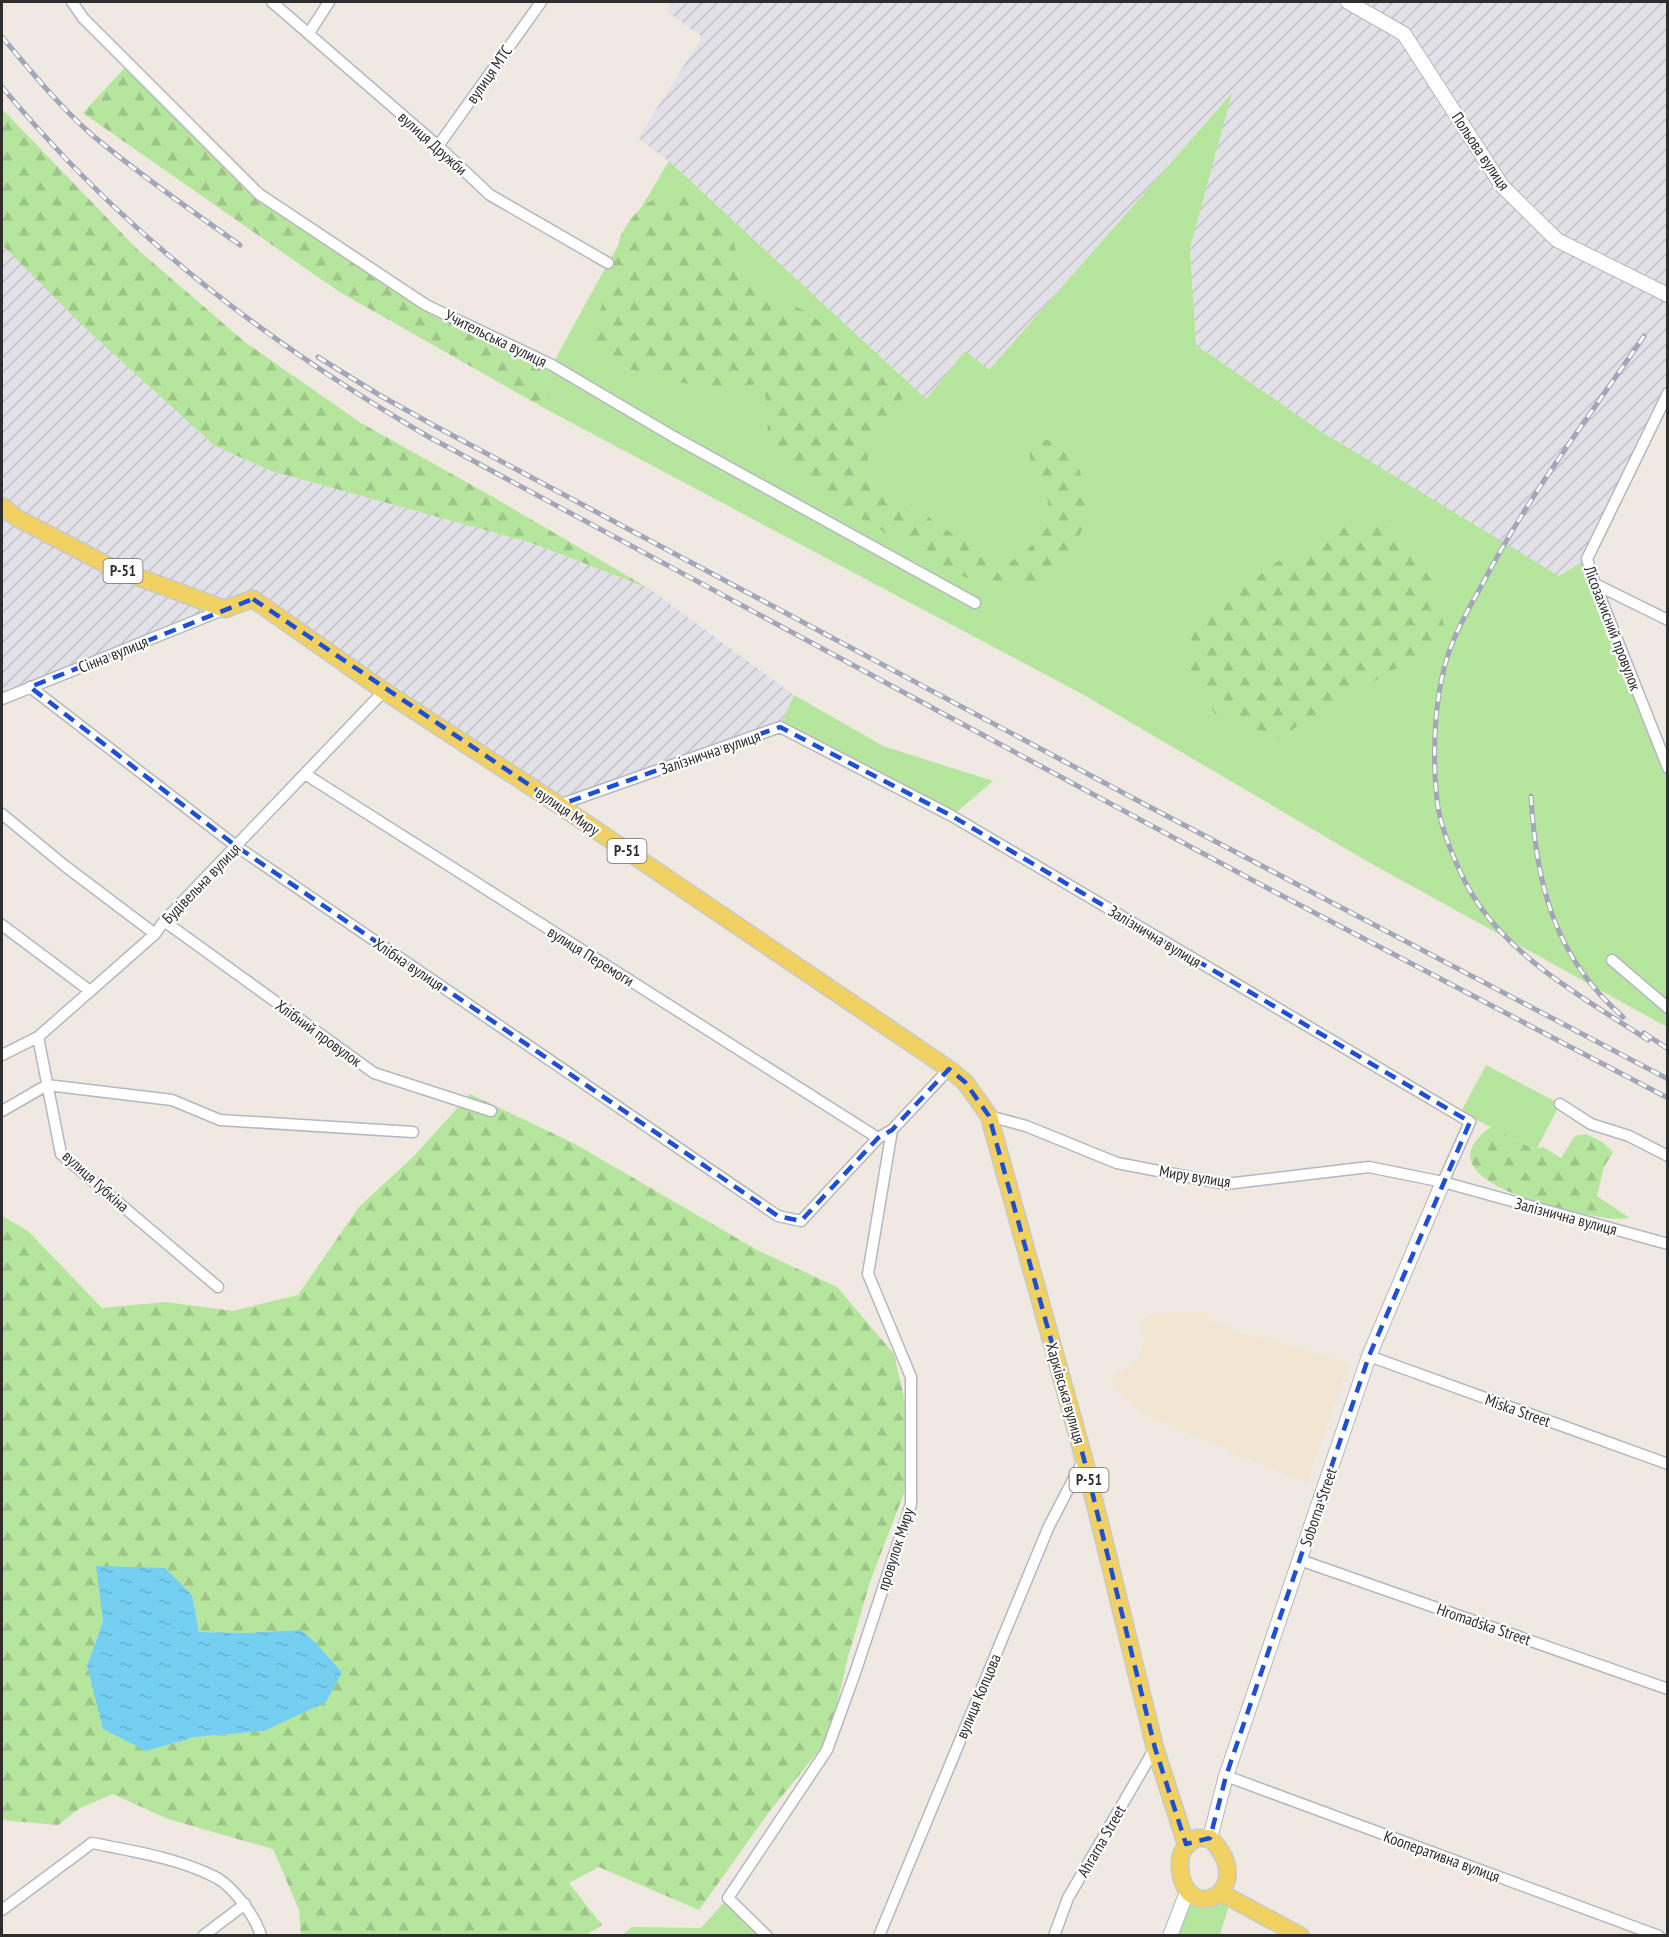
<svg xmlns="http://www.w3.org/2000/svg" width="1669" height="1937" viewBox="0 0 1669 1937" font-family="'PT Sans Narrow',sans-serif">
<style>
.industrial{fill:url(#industrial-furrows)}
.education{fill:#f0e6d1}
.grass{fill:#b6e59e}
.forest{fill:url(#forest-firs);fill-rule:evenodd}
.water{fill:url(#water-ripples)}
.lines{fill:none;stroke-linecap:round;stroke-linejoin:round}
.street-casing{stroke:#b4b7c1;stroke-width:13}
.secondary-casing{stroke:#b4b7c1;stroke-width:16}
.primary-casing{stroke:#c9c9c9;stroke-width:19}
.street{stroke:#fff;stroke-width:10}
.secondary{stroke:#fff;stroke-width:14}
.primary{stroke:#f2d163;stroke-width:16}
.rail-casing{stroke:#a3a6b8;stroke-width:5}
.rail{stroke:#fff;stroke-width:3;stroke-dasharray:9;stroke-linecap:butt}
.marked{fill:none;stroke:#1d4ed8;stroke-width:4.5;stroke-dasharray:12 8;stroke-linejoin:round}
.labels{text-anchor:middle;stroke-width:4.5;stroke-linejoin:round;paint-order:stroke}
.shield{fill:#fff;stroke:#6d6d6d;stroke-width:1.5}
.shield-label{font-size:15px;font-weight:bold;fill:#2e2e2e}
.street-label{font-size:16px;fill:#2e2e2e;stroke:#fff}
</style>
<defs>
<pattern id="industrial-furrows" width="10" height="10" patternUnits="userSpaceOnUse" patternTransform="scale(1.5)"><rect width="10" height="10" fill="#e3e1e8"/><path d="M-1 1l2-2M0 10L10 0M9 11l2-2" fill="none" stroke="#c3c1c7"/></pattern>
<pattern id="forest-firs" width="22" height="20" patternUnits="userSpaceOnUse" patternTransform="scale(1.5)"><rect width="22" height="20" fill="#b6e59e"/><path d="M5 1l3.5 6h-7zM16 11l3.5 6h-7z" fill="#9dc588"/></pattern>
<pattern id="water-ripples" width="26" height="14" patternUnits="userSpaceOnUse" patternTransform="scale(1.5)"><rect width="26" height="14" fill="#75cff0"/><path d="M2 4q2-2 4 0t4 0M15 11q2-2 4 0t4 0" fill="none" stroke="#66b2ce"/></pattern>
</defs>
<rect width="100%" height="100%" fill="#efe9e1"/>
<path class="industrial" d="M673,2H1667V393L1587,559L1559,577L1322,432L1196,345L1190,248L1231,94L989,370L965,351L926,399L669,161L638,138L702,37L666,11Z
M2,245L87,330L215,446L271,471L532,543L648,588L794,695L780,727L559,805L253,599L2,699Z"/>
<path class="education" d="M1208,1312V1319L1239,1332L1261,1338L1263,1336L1294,1348L1300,1347L1344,1363L1347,1368L1307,1483L1149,1417L1116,1390L1110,1379L1138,1359L1144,1339L1139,1325L1151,1314Z"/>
<path class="grass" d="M1232,93L1190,248L1196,345L1322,432L1559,576L1587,559L1667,768V1027L1372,864L1084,695L542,407L552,365L608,263L669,161L926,399L965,351L989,370Z
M794,695L883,746L993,781L952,816L780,727Z
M1486,1065L1560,1104L1536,1150L1461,1112Z
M728,1898L767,1936H621L632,1927L701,1928Z
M1213,1902L1229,1905L1220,1935L1170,1936L1185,1906Z"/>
<path class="forest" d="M129,63L260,194L426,305L552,365L542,407L338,291L83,113Z
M2,109L137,249L246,343L361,423L493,497L648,588L532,543L271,471L215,446L87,330L2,245Z
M682,194L696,201L728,232L734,243L742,277L753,289L808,312L905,394L868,450V466L901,498L982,554L1007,561L1020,558L1049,525L1048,500L1030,459V446L1042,439L1056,442L1067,450L1076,460L1086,489V519L1076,544L1037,582L1010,587L982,584L924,560L871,523L846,513L817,484L774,456L768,443L767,402L761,384C747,385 733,388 719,387C679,385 621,373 590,347L621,235C636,208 651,195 682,194Z
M1390,520L1437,588L1444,626L1432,647L1278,738L1215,714L1186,661L1195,624L1277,562L1352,523Z
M470,1094L575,1144L757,1250L837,1287L894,1354L912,1432L904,1493L870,1582L848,1657L829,1738L769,1812L699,1910L599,1867L569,1883L602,1925L586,1935H301L299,1910L273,1849L168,1819L113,1794L80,1808L58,1825L2,1820V1216L28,1231L102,1308L165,1302L233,1311L298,1295L359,1207L415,1155ZM192,1595L199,1632L247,1633L301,1630L315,1642L342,1672L264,1731L195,1737L146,1751L87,1666L103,1621Z
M1491,1127L1534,1149L1543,1147L1561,1158L1575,1136L1586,1134L1602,1142L1613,1152L1604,1167L1597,1196L1630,1218C1622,1219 1614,1219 1607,1218C1573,1213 1414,1181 1491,1127Z"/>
<path class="water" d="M96,1566L165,1568L192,1595L199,1632L247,1633L301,1630L315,1642L342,1672L326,1702L264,1731L195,1737L146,1751L103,1729L87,1666L103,1621Z"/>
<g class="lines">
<g class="street-casing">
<path id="street" d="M72,2L83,18L259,194L426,305L552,365L674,437L975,603
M272,2L438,146L490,195L608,263
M309,33L329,2
M438,146L541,2
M1668,393L1587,559L1595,584L1668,768
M1595,584L1668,620
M30,687L236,846L778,1216L801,1221L878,1138L892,1130
M2,699L225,609
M305,774L878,1138
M559,805L780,727L952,816L1470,1122L1443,1182L1668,1244
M2,814L65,866L155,934
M164,921L374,1073L491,1111
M2,925L90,991
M1612,960L1668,1008
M38,1037L61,1154L218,1287
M2,1055L38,1037L155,934L164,921L384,691
M1560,1104L1591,1124L1629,1136L1668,1156
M2,1111L47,1085L172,1100L220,1120L413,1132
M989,1116L1026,1126L1117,1163L1226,1184L1369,1167L1443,1182
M1369,1356L1668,1464
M1300,1560L1668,1689
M1226,1776L1659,1936
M2,1910L92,1843C132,1851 179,1858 217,1878C233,1887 256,1917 261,1936
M203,1936L245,1904
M767,1936L728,1898L827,1750L855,1673L911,1504V1377L868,1274L892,1130L949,1069
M879,1936L1049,1526L1084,1459
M1054,1936L1068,1898L1155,1748"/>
</g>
<g class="secondary-casing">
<path id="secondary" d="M1348,2L1404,34L1502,186L1557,240L1668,295
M1210,1838L1226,1776L1369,1356L1443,1182
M1170,1936L1187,1892"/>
</g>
<g class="primary-casing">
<path id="primary" d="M2,506L17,518L111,567L225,609L253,599L384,691L559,805L949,1069L965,1082L989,1116L1084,1459L1155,1748L1186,1844
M1197,1838H1210C1261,1890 1185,1929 1180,1868C1179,1853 1184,1845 1197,1838Z
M1221,1893L1301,1936"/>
</g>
<use href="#street" class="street"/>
<use href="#secondary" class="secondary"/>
<use href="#primary" class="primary"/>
<g class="rail-casing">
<path id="rail" d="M2,37C30,70 59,106 92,135C139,174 190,210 240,245
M2,87C43,136 86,182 134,225C224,307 324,376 429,437L1271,890L1668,1098
M1644,336C1589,417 1528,496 1483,583C1471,605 1457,628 1449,652C1434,695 1432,756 1437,800C1440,830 1462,881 1479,905C1519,963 1590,1002 1648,1040
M318,357L381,396L435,426L1146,805L1668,1079
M1531,796C1536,883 1554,957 1623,1017
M1644,1033L1668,1049"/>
</g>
<use href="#rail" class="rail"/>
</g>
<path class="marked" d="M253,599L559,805L780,727L952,816L1470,1122L1369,1356L1226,1776L1210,1838L1186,1844L1155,1748L1084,1459L989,1116L965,1082L949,1069L892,1130L878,1138L801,1221L778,1216L236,846L30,687Z"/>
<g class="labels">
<g class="shield">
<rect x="103.5" y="559" width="39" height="24" rx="4.5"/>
<rect x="607.5" y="839" width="39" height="24" rx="4.5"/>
<rect x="1069.5" y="1468" width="39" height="24" rx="4.5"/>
</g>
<g class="shield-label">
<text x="123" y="576">Р-51</text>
<text x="627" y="856">Р-51</text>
<text x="1089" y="1485">Р-51</text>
</g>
<g class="street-label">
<text transform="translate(489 74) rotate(-55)" y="6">вулиця МТС</text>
<text transform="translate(433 143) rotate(42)" y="6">вулиця Дружби</text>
<text transform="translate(1481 151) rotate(56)" y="6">Польова вулиця</text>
<text transform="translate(496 338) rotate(26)" y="6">Учительська вулиця</text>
<text transform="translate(1613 628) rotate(69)" y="6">Лісозахисний провулок</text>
<text transform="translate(113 654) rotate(-22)" y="6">Сінна вулиця</text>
<text transform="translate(710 752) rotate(-19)" y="6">Залізнична вулиця</text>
<text transform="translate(568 811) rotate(34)" y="6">вулиця Миру</text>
<text transform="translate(201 883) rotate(-46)" y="6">Будівельна вулиця</text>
<text transform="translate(1155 936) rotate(31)" y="6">Залізнична вулиця</text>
<text transform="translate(591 956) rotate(32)" y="6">вулиця Перемоги</text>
<text transform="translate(409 964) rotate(34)" y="6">Хлібна вулиця</text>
<text transform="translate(319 1033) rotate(36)" y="6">Хлібний провулок</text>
<text transform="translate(1195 1176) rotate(9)" y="6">Миру вулиця</text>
<text transform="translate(96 1181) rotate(42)" y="6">вулиця Губкіна</text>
<text transform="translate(1566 1216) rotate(15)" y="6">Залізнична вулиця</text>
<text transform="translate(1066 1393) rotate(74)" y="6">Харківська вулиця</text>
<text transform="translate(1518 1410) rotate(20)" y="6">Miska Street</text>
<text transform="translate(1318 1507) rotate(-71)" y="6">Soborna Street</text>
<text transform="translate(895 1549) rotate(-72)" y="6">провулок Миру</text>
<text transform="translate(1484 1624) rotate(19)" y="6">Hromadska Street</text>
<text transform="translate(978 1696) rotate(-67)" y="6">вулиця Копцова</text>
<text transform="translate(1101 1841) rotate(-60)" y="6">Ahrarna Street</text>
<text transform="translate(1442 1856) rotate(20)" y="6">Кооперативна вулиця</text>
</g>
</g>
<rect width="1669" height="1937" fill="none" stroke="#2e2e2e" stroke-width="6"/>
</svg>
